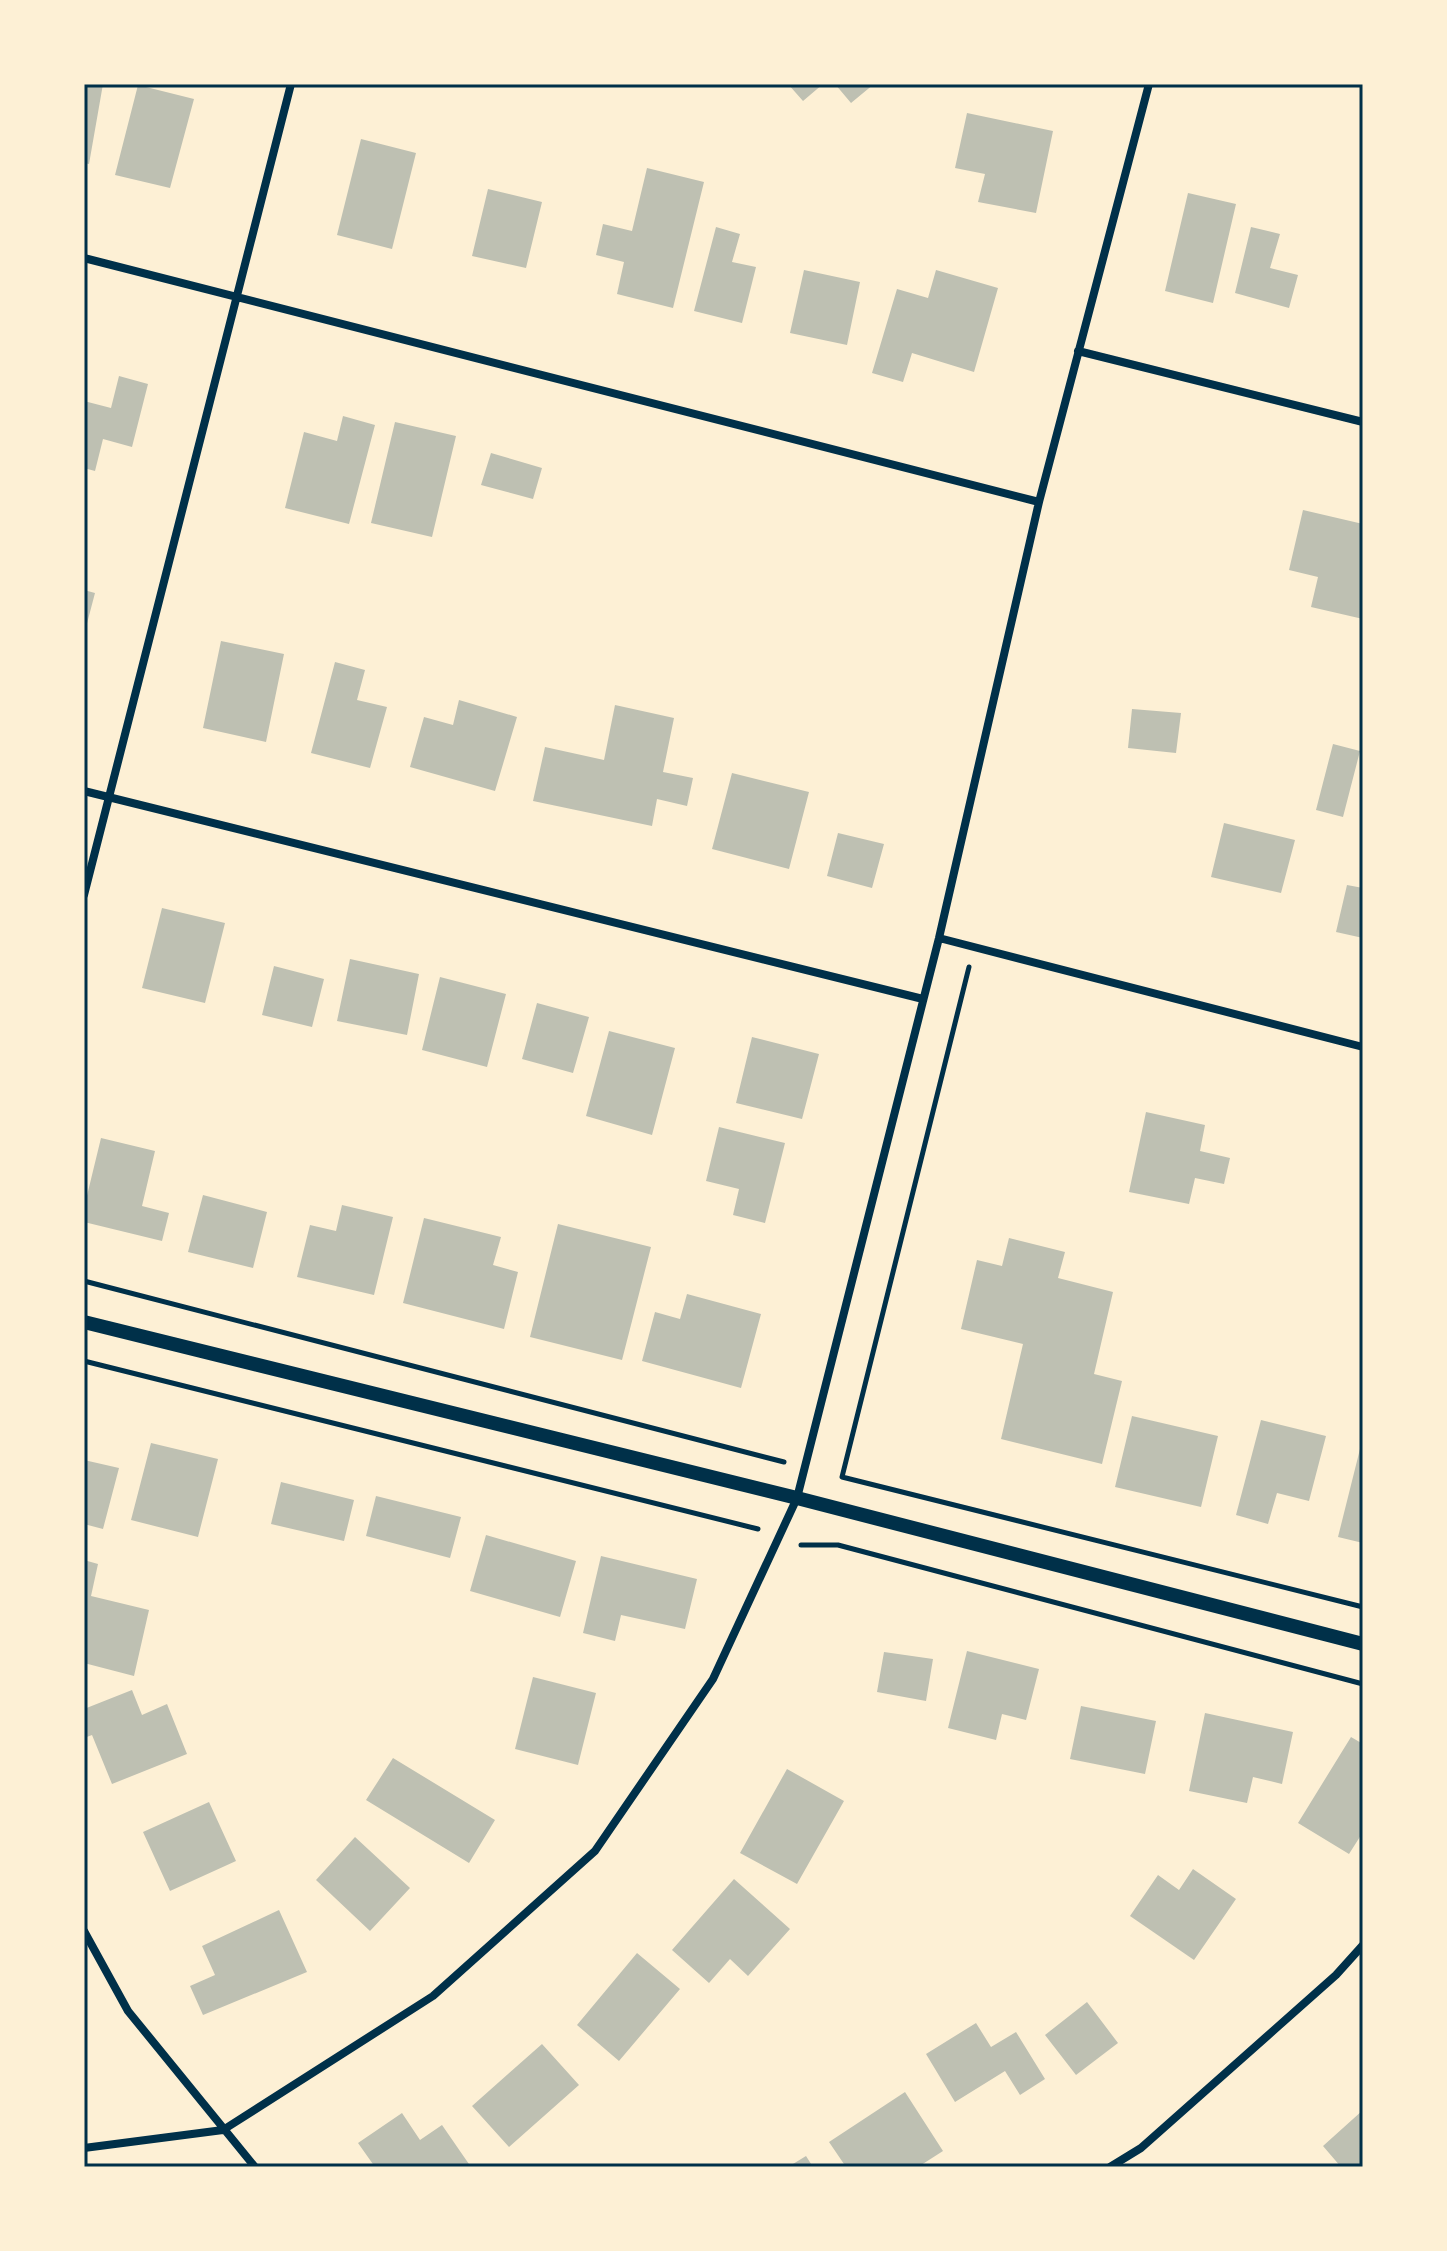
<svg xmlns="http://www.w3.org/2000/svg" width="1447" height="2251" viewBox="0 0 1447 2251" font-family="'Alegreya Sans',sans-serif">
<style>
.building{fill:#bec0b2}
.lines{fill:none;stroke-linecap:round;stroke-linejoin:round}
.path{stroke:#003049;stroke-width:5}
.minor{stroke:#003049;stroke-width:8}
.tertiary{stroke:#003049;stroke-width:14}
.neatline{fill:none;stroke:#003049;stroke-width:3}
</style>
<rect width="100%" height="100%" fill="#fdf0d5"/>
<path class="building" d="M84,84H103L89,164L84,163Z
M788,84H823L803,101Z
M835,84H874L851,103Z
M138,85L194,99L170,188L115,175Z
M967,113L1053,131L1036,213L978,202L985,174L955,168Z
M361,139L416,153L392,249L337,235Z
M647,168L704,182L673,308L617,294L624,262L596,255L603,224L632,231Z
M488,189L542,202L526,268L472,256Z
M1188,193L1236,204L1213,303L1165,291Z
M716,227L740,234L732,262L756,267L742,323L694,311Z
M1251,227L1280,234L1270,268L1298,275L1289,308L1235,293Z
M804,270L860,282L847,345L790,333Z
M936,270L998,288L974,372L912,353L903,382L872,373L897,289L928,298Z
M119,376L148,384L132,447L103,439L95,471L84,468V401L111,408Z
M343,416L375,425L349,524L285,508L304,432L337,441Z
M395,422L456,436L432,537L371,523Z
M491,453L542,468L533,499L481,485Z
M1303,510L1363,524V619L1311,607L1318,577L1289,570Z
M84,590L95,593L85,631H84Z
M221,641L284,654L266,742L203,728Z
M335,662L365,670L357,700L387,707L370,768L311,753Z
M459,700L517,717L495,791L410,767L424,717L453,725Z
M615,705L674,718L663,772L693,778L687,806L657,799L652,826L533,801L545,747L604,760Z
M1132,709L1181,713L1176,753L1128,748Z
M1333,744L1360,751L1343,817L1316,810Z
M732,773L809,792L789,869L712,849Z
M1224,823L1295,840L1281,893L1211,877Z
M838,833L884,844L872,888L827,876Z
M1347,885L1363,888V938L1336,932Z
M162,908L225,923L205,1003L142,988Z
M350,959L419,974L407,1035L337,1021Z
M274,966L324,979L312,1027L262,1015Z
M440,977L506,994L487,1067L422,1050Z
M537,1003L589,1017L573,1073L522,1059Z
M609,1031L675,1048L652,1135L586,1116Z
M752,1037L819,1054L802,1119L736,1103Z
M1146,1112L1205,1125L1200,1151L1230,1158L1224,1184L1195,1178L1189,1204L1129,1192Z
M719,1127L785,1143L765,1223L733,1215L739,1189L706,1181Z
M101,1138L155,1151L142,1206L169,1213L162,1241L84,1222V1208Z
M203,1195L267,1212L253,1268L188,1252Z
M342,1205L393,1217L374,1295L297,1277L310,1225L336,1231Z
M424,1218L501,1237L493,1265L518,1272L504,1329L403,1303Z
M558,1224L651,1247L622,1360L530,1337Z
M1009,1238L1065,1252L1058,1278L1113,1292L1094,1374L1122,1381L1102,1464L1001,1439L1023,1344L961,1329L977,1260L1002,1266Z
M687,1294L761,1314L741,1388L642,1361L655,1312L680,1319Z
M1132,1416L1218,1436L1201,1507L1115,1487Z
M1261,1420L1326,1436L1309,1501L1277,1493L1268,1524L1236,1515Z
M1362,1441H1363V1543L1338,1537Z
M151,1443L218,1459L198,1537L131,1520Z
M84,1460L119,1468L103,1529L84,1524Z
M281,1482L354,1500L344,1541L271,1524Z
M376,1496L461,1517L450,1558L366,1536Z
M486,1535L576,1561L560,1617L470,1591Z
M601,1556L697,1579L685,1629L621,1615L615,1641L583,1633Z
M84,1560L98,1564L91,1596L149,1610L134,1676L84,1663Z
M967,1651L1039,1669L1026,1720L1002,1714L996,1740L948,1728Z
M884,1652L933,1659L926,1701L877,1692Z
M533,1677L596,1693L578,1765L515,1749Z
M132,1690L142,1715L167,1704L187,1754L112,1784L92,1735L84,1738V1709Z
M1081,1706L1156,1721L1145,1774L1070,1759Z
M1205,1713L1293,1732L1282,1784L1253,1777L1247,1803L1189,1791Z
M1351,1737L1363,1744V1832L1349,1854L1298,1823Z
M393,1758L495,1820L469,1863L366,1800Z
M787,1769L844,1801L797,1884L740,1853Z
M209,1802L236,1861L170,1891L143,1832Z
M355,1837L410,1888L370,1931L316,1880Z
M1193,1869L1236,1899L1194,1960L1130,1916L1158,1875L1179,1890Z
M734,1879L790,1929L748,1976L730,1959L709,1983L672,1950Z
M279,1910L307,1972L203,2015L190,1986L215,1975L202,1946Z
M637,1953L680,1989L619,2061L577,2025Z
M1087,2002L1118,2043L1076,2075L1045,2035Z
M976,2023L991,2047L1016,2032L1045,2079L1020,2095L1005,2071L955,2102L926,2054Z
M542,2044L579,2085L509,2147L472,2106Z
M905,2092L943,2151L918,2167H846L829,2142Z
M1363,2110V2167H1341L1323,2146Z
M402,2113L420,2140L442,2125L471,2167H375L358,2143Z
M806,2156L813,2167H788Z"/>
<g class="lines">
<path class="path" d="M969,967L842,1477L1363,1607
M84,1281L784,1462
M84,1361L758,1529
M801,1545H838L1363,1684"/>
<path class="minor" d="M84,258L1039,502
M1078,351L1363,422
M84,791L923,999
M84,895L291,84
M939,938L1363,1047
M84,1931L128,2011L255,2167
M84,2148L223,2130L433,1996L595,1851L713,1679L797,1498L939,938L1039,502L1149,84
M1110,2167L1141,2148L1336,1975L1363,1945"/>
<path class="tertiary" d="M84,1322L797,1498L1363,1644"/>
</g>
<rect width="1447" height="2251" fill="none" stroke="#fdf0d5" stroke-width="172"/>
<rect x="86" y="86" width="1275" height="2079" class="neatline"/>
</svg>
